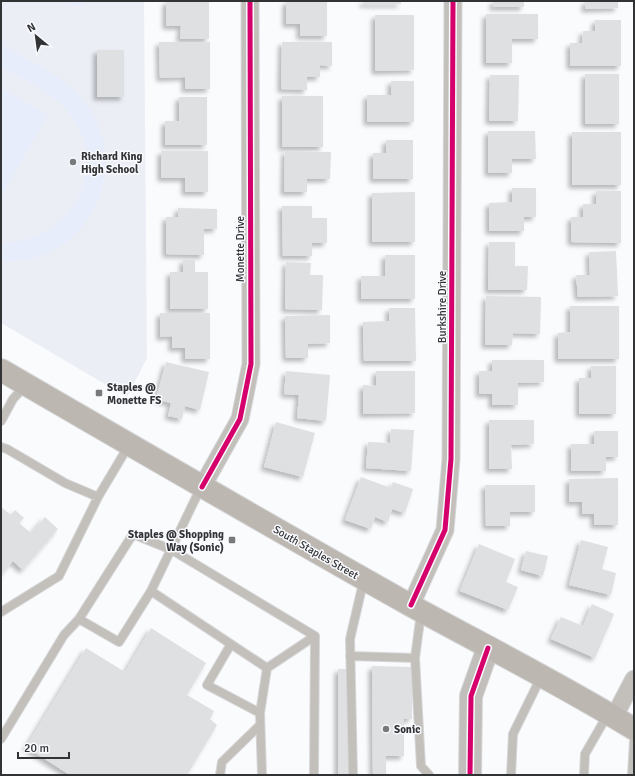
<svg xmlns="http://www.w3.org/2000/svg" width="635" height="776" viewBox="0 0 635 776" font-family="Signika,sans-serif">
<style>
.built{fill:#eceef6}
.green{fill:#e8edfc}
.building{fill:#dfe0e2;filter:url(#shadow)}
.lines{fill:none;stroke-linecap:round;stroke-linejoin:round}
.lane-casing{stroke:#d6d7d8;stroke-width:10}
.street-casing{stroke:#d6d7d8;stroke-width:19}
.secondary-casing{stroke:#d6d7d8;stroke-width:24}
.primary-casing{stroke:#d6d7d8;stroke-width:24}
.lane{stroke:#c3bfbb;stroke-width:8}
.street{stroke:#c3bfbb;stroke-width:17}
.secondary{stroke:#c2bebb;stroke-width:22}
.primary{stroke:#bdb7b2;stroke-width:22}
.cycleway-casing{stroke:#f8fafe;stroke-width:8}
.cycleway{stroke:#d6006c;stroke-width:5}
.poi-dot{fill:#78797b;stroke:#f8fafe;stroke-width:1.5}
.labels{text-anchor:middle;stroke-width:3;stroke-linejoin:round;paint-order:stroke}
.poi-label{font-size:11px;font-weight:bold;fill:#323335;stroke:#f8fafe;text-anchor:start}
.street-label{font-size:11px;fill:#323335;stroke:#f8fafe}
</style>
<defs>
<filter id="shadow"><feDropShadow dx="-3.5" dy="3.5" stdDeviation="2" flood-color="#0004"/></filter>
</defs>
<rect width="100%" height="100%" fill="#f9fbfd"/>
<path class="built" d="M1,1H144L147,358L127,397L1,323Z"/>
<path class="green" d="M61,1H88L80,6Z
M1,45C32,62 69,78 89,108C120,152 105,219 59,247C41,258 22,261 1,262V243C66,243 110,178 74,120C59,94 26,81 1,67Z
M1,88L48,115L1,196Z"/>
<path class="building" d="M166,1H209V39H180L181,26H166Z
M286,1H327V36H300V24H286Z
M363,1H401V4H363Z
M493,1H524V7H493Z
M585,1H618V8L585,9Z
M486,14H538V39H512V63H486Z
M375,15H414V70L375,71Z
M595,20H621V66H570V43H582L583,31H595Z
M159,42H210V89H185V77L160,78Z
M282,42H332V66L320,65V77H307V90L281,89Z
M97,50H124V97H97Z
M585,74H619V124H585Z
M490,75H519L518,121H489Z
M391,81H414V122H367V95H391Z
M282,96H323V147H282Z
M179,97H207V145H165V121H179Z
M488,131H535L536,159H512V173H488Z
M572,132H621V185H572Z
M386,140H413V179H373V153H386Z
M161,151H208V192H185V178H161Z
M285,151L331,152L330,179H307V192H284Z
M512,188H536V217H524V231H489V203L512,202Z
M596,191H621V243L571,242V217H583V204H596Z
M415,192V242H372V193Z
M282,206H312V218H327V243H312V256H283Z
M178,208L217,209V229H204V255L166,254V217H178Z
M489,242H515V266H528L527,290H488Z
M616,251L618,296L578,297L576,275H590L589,252Z
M385,255H415V299H361V276H385Z
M183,260H195V272H208V309H170V272H183Z
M286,262L311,263L310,275H323L322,310L285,309Z
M486,296L541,297L540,334L513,333L512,345H485Z
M570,306H619V359H558V333L570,332Z
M389,308H415L416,361H364L363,322L389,321Z
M160,313H210V359H185V348H172V336L160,337Z
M330,315V343L308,344V358H286L285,316Z
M492,360H544V382L518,383V405H492V394H479V371H492Z
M166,362L209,372L200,410L185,406L182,419L168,416L171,403L156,399Z
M591,366H616V414H579V378H591Z
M286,371L330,375L326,421L297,418L299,395L284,394Z
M376,371H415V413L363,414V385L376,386Z
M489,420H534V444L511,445L512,469H489Z
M276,422L315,433L303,477L264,467Z
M391,429L414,430L411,471L366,468L368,442L390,443Z
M594,431H618V457H606V471H571V444H594Z
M361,477L391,488L393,482L413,489L405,513L392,509L388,522L375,517L371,529L345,520Z
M618,478V525H594V514H582V502H569V479Z
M485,485H535V512H510V526H486Z
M1,507L11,515L15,510L24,518L19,523L31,533L45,517L58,529L23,570L13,561L1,575Z
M581,540L608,547L602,569L616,573L611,595L569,585Z
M479,544L515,559L506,582L518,587L508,610L460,591Z
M526,551L548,556L543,576L521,570Z
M592,604L614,614L595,658L551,639L561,617L583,626Z
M151,628L206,663L187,695L214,711L210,719L217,725L187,775H70L26,747L86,648L125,672Z
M372,666L412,667V719H404V756H386V775H373Z
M338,669H349V775H338Z"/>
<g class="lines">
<g class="lane-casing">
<path id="lane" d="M1,421L13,399L25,386
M1,447L7,449L65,483L98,497
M201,487L151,591L119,642L79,619L133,534L172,550L315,636L314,775
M151,591L267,668L260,713L262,775
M1,612L59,576L98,497L129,445
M421,613L415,658L421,766L429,775
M231,644L207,685L260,713
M350,656L415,658
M267,668L315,636
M1,739L64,635L79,619
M220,775L222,762L260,725
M353,775L350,639L364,579
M511,775L513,734L541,677
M584,775L585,754L608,714
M632,775L634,741"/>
</g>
<g class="street-casing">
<path id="street" d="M202,487L240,419L251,364L250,1
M411,605L445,530L451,459L453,1
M614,717L634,679"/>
</g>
<g class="secondary-casing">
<path id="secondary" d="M470,775L471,696L488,648"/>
</g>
<g class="primary-casing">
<path id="primary" d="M1,370C137,449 273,528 410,605C485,646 561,684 634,729"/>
</g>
<use href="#lane" class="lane"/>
<use href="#street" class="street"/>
<use href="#secondary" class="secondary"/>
<use href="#primary" class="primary"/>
<g class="cycleway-casing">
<path id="cycleway" d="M202,487L240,419L251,364L250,1
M411,605L445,530L451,459L453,1
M470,775L471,696L488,648"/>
</g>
<use href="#cycleway" class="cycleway"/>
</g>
<g class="poi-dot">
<circle cx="73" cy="162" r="4"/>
<rect x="95" y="389" width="8" height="8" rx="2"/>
<rect x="228" y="536" width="8" height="8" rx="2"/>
<circle cx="386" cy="729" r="4"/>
</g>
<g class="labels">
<g class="poi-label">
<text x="81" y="160">Richard King<tspan x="81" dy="13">High School</tspan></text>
<text x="107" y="391">Staples @<tspan x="107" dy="13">Monette FS</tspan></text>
<text x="224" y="538" text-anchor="end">Staples @ Shopping<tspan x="224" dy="13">Way (Sonic)</tspan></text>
<text x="394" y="733">Sonic</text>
</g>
<g class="street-label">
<text transform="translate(240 249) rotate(-90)" y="4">Monette Drive</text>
<text transform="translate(442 307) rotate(-90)" y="4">Burkshire Drive</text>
<text transform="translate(316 552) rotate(30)" y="4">South Staples Street</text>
</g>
</g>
<rect width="635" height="776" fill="none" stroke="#323335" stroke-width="4"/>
<g transform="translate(36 36) rotate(331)" stroke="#f8fafe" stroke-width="3" paint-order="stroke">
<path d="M0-3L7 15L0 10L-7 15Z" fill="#323335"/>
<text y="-6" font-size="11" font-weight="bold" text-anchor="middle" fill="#323335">N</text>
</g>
<path d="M18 752v6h51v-6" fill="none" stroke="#323335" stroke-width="2"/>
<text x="24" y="752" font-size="12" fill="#323335" stroke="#f8fafe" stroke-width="3" paint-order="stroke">20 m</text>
</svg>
